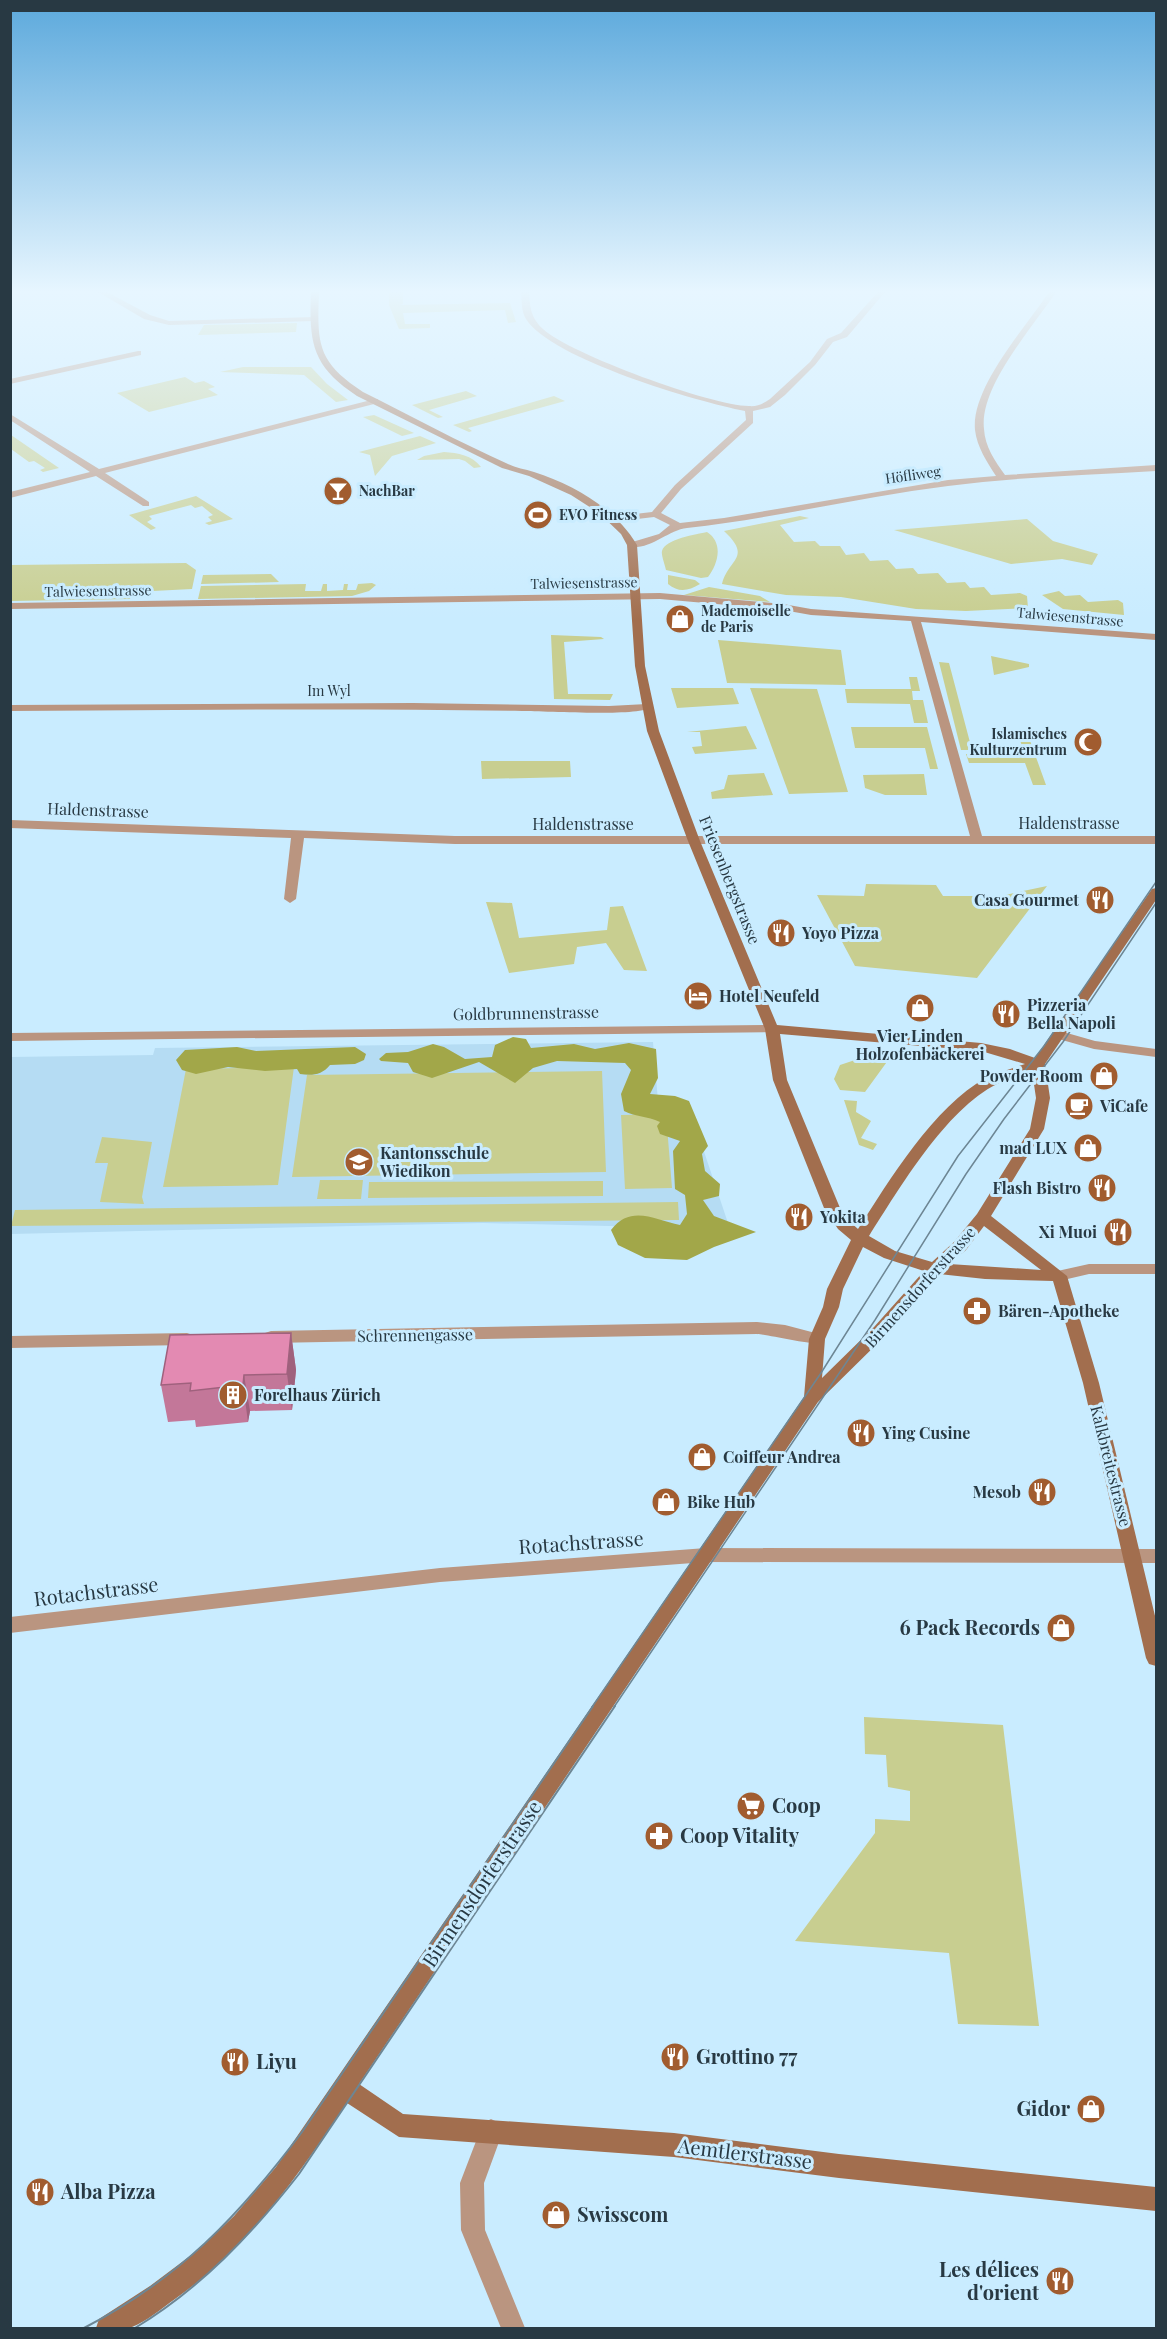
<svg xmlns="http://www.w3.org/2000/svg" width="1167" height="2339" viewBox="0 0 1167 2339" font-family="'Playfair Display',serif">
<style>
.built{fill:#b5dcf3}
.green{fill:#c8ce90}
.forest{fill:#a2a749}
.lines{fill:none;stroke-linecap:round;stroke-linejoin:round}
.street{fill:#ba9580;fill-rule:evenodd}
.secondary{fill:#a26e4e;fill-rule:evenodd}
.tram-far1{stroke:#6d8694;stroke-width:1.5}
.tram{stroke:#6d8694;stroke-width:2}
.wall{fill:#c37799}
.shaded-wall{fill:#9f617d}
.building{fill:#e38ab2;stroke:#9f617d;stroke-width:1.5}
.labels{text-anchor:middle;stroke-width:6;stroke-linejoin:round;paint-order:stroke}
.far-street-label{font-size:14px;fill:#283943;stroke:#c9ecff}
.far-poi-label{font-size:14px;font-weight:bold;fill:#283943;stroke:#c9ecff;text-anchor:start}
.street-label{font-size:16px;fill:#283943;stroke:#c9ecff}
.poi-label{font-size:16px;font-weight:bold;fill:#283943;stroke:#c9ecff;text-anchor:start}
.near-street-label{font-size:20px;fill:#283943;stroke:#c9ecff}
.near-poi-label{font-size:20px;font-weight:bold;fill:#283943;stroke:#c9ecff;text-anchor:start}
</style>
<rect width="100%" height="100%" fill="#c9ecff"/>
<path class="built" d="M653,1042L658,1101H687L730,1229L483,1223L11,1234L10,1057L153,1055L155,1048Z"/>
<path class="green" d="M389,292H403V304L399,305L510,303L516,322L508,323L505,310L403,313L405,324H430V328L399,329L389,305Z
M297,323L296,332L198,335L204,325Z
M243,367H311L327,384L348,400L336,402L304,375L220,372Z
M185,377L195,383L204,381L215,387L208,389L218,395L149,412L117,393Z
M466,391L477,396L429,410L443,417L438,418L412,405Z
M554,396L565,401L468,428L472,431L469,432L453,425Z
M374,415L414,433L402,436L363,417Z
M11,435L59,468L43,472L40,470L45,468L34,461L29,462L11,449Z
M420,436L436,443L392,456L375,476L370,455L359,452Z
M444,452C458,453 472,455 481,467L474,468L465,461L459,459L417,460L424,456Z
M196,496L233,519L209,525L205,523L212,521L208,517L213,515L202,506L195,508L191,505L149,516L152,519L147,522L156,528L151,530L129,515Z
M800,516L809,518L780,525L794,542L815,541L820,546H840L846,555L864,553L870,561L888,560L896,569L913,568L918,574L938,573L947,583L965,582L970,588L984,587L991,595L1020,593L1027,596L1028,608L966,611L916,609L841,597L786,595L722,584C728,559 753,558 724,531Z
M1027,519L1053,541L1098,554L1092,565L1062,559L1011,564L894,530Z
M707,532C724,543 718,564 708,577L701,578L666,570C665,565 661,555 662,551C665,539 697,534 707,532Z
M186,563L196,570L192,589L133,592L130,599L11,601V565Z
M271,574L279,582L201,584L203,575Z
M668,575L695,580L700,584C688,591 679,593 668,584Z
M372,583L376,585L369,591L352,596L198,599L201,586L306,584L305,591H321L323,584H327V591L343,590L344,584H348L347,590H356L358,584Z
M709,587L760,596L770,602L684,595Z
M1059,591L1065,596L1080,595L1088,602L1118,600L1123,603L1124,615L1063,609L1042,595Z
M551,635L601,637L604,639L564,642L568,694H613L610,700L554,699Z
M718,640L841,650L846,685L727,683Z
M991,656L1029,664V667L994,675Z
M939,662L949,663L972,750H961Z
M909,677H917L920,691H912L913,700H923L928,723H914L910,704L847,703L845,689H911Z
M671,688H733L739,704L677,708Z
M750,688L817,689L848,792L789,794Z
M746,726L757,749L695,754L692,747L702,746L700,732H687Z
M851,727H927L938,769H930L925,748H855Z
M1018,735H1028L1046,785H1033L1025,763H969L966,754H1025Z
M481,761H570L571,777L482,779Z
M764,773L773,795L712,799L711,792L724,789L728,775Z
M924,774L927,795H885L865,788L863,775Z
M866,884L936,885L943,896H1000L1047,886L977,978L855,966L817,895L864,896Z
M486,902L512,903L519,938L607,930L610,907L623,906L647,971L624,970L606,943L577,947L574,964L509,973Z
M861,1058L889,1059L865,1092L840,1090L834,1079L840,1065Z
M294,1067L278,1185L163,1187L186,1069Z
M602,1071L606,1172L292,1177L307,1075Z
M844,1100L857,1101L856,1112L871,1121L861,1138L877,1144L873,1150L859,1145Z
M666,1114L672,1188L625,1189L621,1115Z
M102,1137L152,1142L142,1197L144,1204L100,1202L108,1163H95Z
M320,1180H363L361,1199H317Z
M603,1181V1196L368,1198L369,1182Z
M678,1202L679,1220L11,1226L15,1210Z
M864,1717L1003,1725L1039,2026L958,2024L949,1953L795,1941L875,1833V1819L910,1821V1791L888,1787L886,1755L865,1754Z"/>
<path class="forest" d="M513,1037L526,1039L531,1048L574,1044L595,1049L629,1043L656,1049L658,1078L650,1094L675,1096L689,1101L708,1146L702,1154L705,1171L720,1184L719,1196L703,1200L714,1216L756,1232L714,1247L687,1260L645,1258L618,1245L611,1230C631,1204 655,1220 680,1225L687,1214L685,1195L675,1189L673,1151L680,1141L660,1134L657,1126L660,1122C647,1116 636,1117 624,1111L621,1094L631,1070L625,1063L557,1061L533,1068L515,1083L479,1062L432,1078L413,1072L408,1063L381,1061L379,1059L386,1053L408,1052L433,1044L444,1047L465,1059L492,1057L495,1045Z
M237,1047L256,1051L355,1047L366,1054L364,1060L355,1064L330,1065C322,1075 312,1076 300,1074L297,1069L265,1071L228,1067L196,1074L182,1070L176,1060L185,1050Z"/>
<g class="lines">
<path class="street" d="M98,292H107L150,315L169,321L314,317L318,319L314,321L169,325L144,319Z
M521,292H529C530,308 531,318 543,329C570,354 712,406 749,406C757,407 764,403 770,399L810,362L827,339L841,333L878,292H885L847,337L833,342L815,365L785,395L770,407L753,411V423L681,489L661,513L680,523L724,518L948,480L996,476C987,462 977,447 975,430C971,387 1026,327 1049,292H1056C1033,327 979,387 984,429C985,447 995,461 1005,475L1156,465V471C1087,475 1017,477 948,486C861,497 775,518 687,528C668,530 651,550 629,547V543L659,534L670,525L654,517L612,522L607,519L609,517L652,512L675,485L746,420L745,411C698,402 551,359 526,319C521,311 522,302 521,292Z
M138,351H141V355L10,384V379Z
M375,399H378V403L105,473L149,502V506H143L96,476L10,498V492L90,472L10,420V414L99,469Z
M660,593L783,604L811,609L1156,634V640L921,622L982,836H1156V844H455L304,838L296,899L290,903L284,899L291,838L10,828V820L455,836H970L911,621L811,615L783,610L660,599L10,609V603Z
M413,703L609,706L647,704L652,707C641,717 543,711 522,711C351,708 181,710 10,711V705Z
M772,1025L777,1026L779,1029L777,1032L10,1041V1033Z
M1060,1031L1095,1041L1156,1049V1057L1094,1049L1055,1038L1053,1035L1055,1032Z
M1089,1264H1156V1274H1089L1059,1281L1053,1280L1051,1276L1053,1272Z
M757,1322L785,1325L823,1335L825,1339L823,1343C814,1346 770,1335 757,1334L271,1343L265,1341L263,1337L265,1333L271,1331Z
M187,1333L193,1335L195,1339L193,1343L187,1345L10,1348V1336Z
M706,1548L1156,1549V1563L706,1562L440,1582L10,1633V1617L440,1568Z
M491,2119L499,2123L503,2131L484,2183L485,2230L525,2328H501L461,2230L460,2183L483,2123Z"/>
<path class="secondary" d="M311,292H319C317,344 317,362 363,392C411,416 459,442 508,464C516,468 525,469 534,472C574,485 615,508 637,545L645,666L659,731L700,841L777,1025L981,1043L1010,1049L1035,1058L1152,889L1156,888V900L1045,1064L1050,1098L1044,1129L991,1216L1067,1276L1099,1383L1156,1620V1666L1149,1664L1146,1658L1083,1383L1053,1281L985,1279L939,1274L886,1335L818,1402L359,2084L403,2114L674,2133L839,2154L1156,2187V2211L839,2178L674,2157L399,2137L347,2103C295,2179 251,2245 175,2299C161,2309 147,2321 132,2327C123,2332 106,2328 96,2328L99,2319L150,2286L198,2250L234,2216L276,2167L804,1397L809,1339L823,1307L827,1289L851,1240L838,1229L824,1208L773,1080L765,1029L688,841L647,731L635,666L627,545L621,534L599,513L571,495L529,476L502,468L357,396C312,366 309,344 311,292ZM780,1034L981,1051L1025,1064C1012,1069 997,1072 986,1078C934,1106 889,1181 858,1229L849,1221L840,1208L787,1080ZM1032,1071L1036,1098L1030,1129L977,1214L954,1242L932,1262L895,1251L869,1236C899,1189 946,1109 997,1084C1008,1078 1020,1075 1032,1071ZM984,1226L1041,1270L949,1264L966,1250ZM863,1247L884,1258L924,1271L874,1327L822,1378L825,1339L839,1307L843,1289Z"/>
<path class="tram-far1" d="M592,1707L821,1373L958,1156L1044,1046L1156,882
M614,1707L875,1320L966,1174L1004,1119L1063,1042L1156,903"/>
<path class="tram" d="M84,2328C180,2278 238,2217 302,2132L593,1706
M135,2328C201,2288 252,2234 299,2174L615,1706"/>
</g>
<path class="wall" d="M291,1333L296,1370L292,1410L250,1411L248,1422L196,1427L195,1420L168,1422L161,1385Z"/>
<path class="shaded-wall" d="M291,1333L296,1370L292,1410L287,1374Z
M244,1375L250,1411L248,1422L243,1385Z"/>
<path class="building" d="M291,1333L287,1374L244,1375L243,1385L190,1391L191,1383L161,1385L170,1335Z"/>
<linearGradient id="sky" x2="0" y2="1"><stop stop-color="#5ca9dc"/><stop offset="0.47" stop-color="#e7f6ff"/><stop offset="1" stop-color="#e7f6ff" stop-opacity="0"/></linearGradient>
<rect width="1167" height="620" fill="url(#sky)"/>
<defs>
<g id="bar-disc" transform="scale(1.5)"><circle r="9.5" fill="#a15c2f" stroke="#c9ecff"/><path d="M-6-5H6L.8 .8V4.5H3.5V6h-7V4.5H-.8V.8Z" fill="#fff"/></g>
<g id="stadium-disc" transform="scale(1.5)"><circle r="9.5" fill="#a15c2f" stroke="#c9ecff"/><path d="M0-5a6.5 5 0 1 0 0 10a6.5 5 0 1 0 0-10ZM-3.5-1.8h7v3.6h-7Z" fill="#fff"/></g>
<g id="shop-disc" transform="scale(1.5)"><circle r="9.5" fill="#a15c2f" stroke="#c9ecff"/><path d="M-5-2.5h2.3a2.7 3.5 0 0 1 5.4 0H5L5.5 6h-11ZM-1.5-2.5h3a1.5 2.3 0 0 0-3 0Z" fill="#fff"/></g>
<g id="mosque-disc" transform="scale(1.5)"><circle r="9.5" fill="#a15c2f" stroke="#c9ecff"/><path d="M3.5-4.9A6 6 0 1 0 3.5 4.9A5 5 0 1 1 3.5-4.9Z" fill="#fff"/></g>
<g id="restaurant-disc" transform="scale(1.5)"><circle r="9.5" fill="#a15c2f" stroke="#c9ecff"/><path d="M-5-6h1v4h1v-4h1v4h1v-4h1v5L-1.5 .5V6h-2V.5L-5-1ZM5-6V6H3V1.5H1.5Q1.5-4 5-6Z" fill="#fff"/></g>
<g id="hotel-disc" transform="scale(1.5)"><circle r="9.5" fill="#a15c2f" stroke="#c9ecff"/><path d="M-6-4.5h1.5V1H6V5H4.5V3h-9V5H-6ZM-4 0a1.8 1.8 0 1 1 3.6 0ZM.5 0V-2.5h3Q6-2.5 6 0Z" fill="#fff"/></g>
<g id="cafe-disc" transform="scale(1.5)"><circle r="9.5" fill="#a15c2f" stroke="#c9ecff"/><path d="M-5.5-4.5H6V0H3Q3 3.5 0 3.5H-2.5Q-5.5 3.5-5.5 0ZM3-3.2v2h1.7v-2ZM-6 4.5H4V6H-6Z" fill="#fff"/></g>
<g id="school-disc" transform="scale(1.5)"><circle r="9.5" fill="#a15c2f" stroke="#c9ecff"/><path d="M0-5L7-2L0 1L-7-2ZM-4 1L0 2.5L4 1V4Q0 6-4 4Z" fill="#fff"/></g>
<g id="pharmacy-disc" transform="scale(1.5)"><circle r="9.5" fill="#a15c2f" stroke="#c9ecff"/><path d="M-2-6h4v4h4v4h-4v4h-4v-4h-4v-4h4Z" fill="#fff"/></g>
<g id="building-disc" transform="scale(1.5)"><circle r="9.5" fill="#a15c2f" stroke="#c9ecff"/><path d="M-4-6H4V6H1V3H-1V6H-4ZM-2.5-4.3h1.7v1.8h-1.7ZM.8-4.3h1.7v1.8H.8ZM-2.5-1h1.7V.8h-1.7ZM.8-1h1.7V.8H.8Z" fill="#fff"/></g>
<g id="supermarket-disc" transform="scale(1.5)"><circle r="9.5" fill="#a15c2f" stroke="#c9ecff"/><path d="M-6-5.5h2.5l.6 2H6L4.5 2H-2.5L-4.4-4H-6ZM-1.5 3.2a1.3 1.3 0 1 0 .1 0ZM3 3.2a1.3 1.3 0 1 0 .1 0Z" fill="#fff"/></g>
</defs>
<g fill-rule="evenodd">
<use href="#bar-disc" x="338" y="491"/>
<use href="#stadium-disc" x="538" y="515"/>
<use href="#shop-disc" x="680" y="619"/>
<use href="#mosque-disc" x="1088" y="742"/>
<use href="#restaurant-disc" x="1100" y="900"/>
<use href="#restaurant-disc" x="781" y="933"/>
<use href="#hotel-disc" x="698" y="996"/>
<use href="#shop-disc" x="920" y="1008"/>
<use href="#restaurant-disc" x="1006" y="1014"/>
<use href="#shop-disc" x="1104" y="1076"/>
<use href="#cafe-disc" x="1079" y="1106"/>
<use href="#shop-disc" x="1088" y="1148"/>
<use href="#school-disc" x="359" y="1162"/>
<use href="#restaurant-disc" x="1102" y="1188"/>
<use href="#restaurant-disc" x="799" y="1217"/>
<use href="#restaurant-disc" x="1118" y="1232"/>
<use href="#pharmacy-disc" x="977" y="1311"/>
<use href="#building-disc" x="233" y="1395"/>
<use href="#restaurant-disc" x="861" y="1433"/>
<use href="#shop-disc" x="702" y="1457"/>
<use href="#restaurant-disc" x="1042" y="1492"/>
<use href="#shop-disc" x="666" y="1502"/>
<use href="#shop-disc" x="1061" y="1628"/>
<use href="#supermarket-disc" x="751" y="1806"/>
<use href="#pharmacy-disc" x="659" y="1836"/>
<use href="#restaurant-disc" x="675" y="2057"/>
<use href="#restaurant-disc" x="235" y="2062"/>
<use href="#shop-disc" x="1091" y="2109"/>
<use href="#restaurant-disc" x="40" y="2192"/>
<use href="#shop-disc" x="556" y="2215"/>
<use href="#restaurant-disc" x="1060" y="2281"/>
</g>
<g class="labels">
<g class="far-street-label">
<text transform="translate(913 475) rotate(-8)" y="5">Höfliweg</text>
<text transform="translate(584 583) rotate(-1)" y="5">Talwiesenstrasse</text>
<text transform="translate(98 591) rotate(-1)" y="5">Talwiesenstrasse</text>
<text transform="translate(1070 617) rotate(5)" y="5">Talwiesenstrasse</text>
<text x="329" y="696">Im Wyl</text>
</g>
<g class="far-poi-label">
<text x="359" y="496">NachBar</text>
<text x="559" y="520">EVO Fitness</text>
<text x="701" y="616">Mademoiselle<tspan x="701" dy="16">de Paris</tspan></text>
<text x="1067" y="739" text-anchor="end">Islamisches<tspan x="1067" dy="16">Kulturzentrum</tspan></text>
</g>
<g class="street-label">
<text transform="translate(98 810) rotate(2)" y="6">Haldenstrasse</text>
<text x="1069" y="829">Haldenstrasse</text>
<text x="583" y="830">Haldenstrasse</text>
<text transform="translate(730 880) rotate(68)" y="6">Friesenbergstrasse</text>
<text transform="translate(526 1013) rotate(-1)" y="6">Goldbrunnenstrasse</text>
<text transform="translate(920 1287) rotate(-48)" y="6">Birmensdorferstrasse</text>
<text transform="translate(415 1335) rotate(-1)" y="6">Schrennengasse</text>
<text transform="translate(1111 1466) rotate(76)" y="6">Kalkbreitestrasse</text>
</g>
<g class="poi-label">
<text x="1079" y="906" text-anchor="end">Casa Gourmet</text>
<text x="802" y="939">Yoyo Pizza</text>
<text x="719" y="1002">Hotel Neufeld</text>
<text x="1027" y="1011">Pizzeria<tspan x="1027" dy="18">Bella Napoli</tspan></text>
<text x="920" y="1042" text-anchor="middle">Vier Linden<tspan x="920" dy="18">Holzofenbäckerei</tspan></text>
<text x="1083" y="1082" text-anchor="end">Powder Room</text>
<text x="1100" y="1112">ViCafe</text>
<text x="1067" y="1154" text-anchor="end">mad LUX</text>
<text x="380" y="1159">Kantonsschule<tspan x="380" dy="18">Wiedikon</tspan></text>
<text x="1081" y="1194" text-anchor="end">Flash Bistro</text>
<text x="820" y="1223">Yokita</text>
<text x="1097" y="1238" text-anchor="end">Xi Muoi</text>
<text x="998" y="1317">Bären-Apotheke</text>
<text x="254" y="1401">Forelhaus Zürich</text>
<text x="882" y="1439">Ying Cusine</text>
<text x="723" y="1463">Coiffeur Andrea</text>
<text x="1021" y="1498" text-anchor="end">Mesob</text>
<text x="687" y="1508">Bike Hub</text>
</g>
<g class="near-street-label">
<text transform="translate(581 1543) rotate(-4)" y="7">Rotachstrasse</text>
<text transform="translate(96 1592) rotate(-7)" y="7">Rotachstrasse</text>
<text transform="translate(482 1884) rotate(-56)" y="7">Birmensdorferstrasse</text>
<text transform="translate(745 2154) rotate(7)" y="7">Aemtlerstrasse</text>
</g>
<g class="near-poi-label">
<text x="1040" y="1635" text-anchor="end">6 Pack Records</text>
<text x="772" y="1813">Coop</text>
<text x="680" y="1843">Coop Vitality</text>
<text x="696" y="2064">Grottino 77</text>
<text x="256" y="2069">Liyu</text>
<text x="1070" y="2116" text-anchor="end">Gidor</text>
<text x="61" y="2199">Alba Pizza</text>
<text x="577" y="2222">Swisscom</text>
<text x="1039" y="2277" text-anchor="end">Les délices<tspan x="1039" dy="23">d'orient</tspan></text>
</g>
</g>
<rect width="1167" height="2339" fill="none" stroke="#283943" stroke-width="24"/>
</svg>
